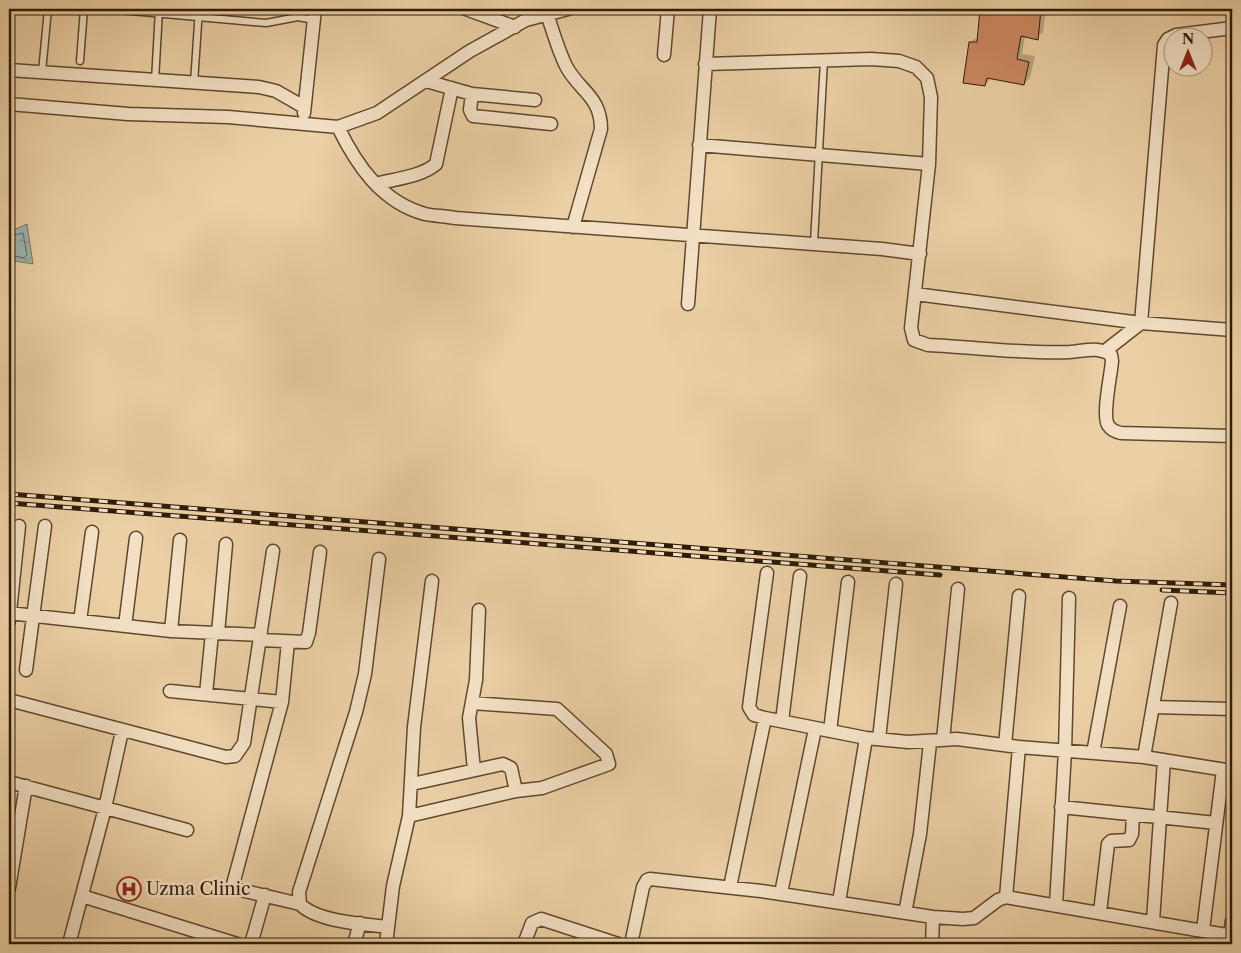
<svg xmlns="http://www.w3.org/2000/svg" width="1241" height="953" viewBox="0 0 1241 953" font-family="'Libre Caslon Text',serif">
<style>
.water{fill:url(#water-ripples);stroke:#6f786c}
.shadow{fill:#0003}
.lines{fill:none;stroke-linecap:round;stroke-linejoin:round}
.shore{stroke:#64685c;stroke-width:1}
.building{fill:#cc8962;stroke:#2f1c08}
.lane-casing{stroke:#5e492f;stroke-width:9}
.street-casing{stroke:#5e492f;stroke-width:15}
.lane{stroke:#f3e0c4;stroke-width:6}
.street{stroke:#f3e0c4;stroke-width:12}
.rail-casing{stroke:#2f1c08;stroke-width:5}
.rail{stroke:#f3e0c4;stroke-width:3;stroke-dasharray:9;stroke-linecap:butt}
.labels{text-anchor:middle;stroke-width:5;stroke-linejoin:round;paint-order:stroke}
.poi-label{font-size:18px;fill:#2f1c08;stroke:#f3e0c4;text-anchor:start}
</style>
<defs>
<pattern id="water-ripples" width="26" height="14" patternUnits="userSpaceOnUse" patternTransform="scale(1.25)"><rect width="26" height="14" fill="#9ab5af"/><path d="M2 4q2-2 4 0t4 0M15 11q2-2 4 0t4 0" fill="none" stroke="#7e928c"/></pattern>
</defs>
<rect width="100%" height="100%" fill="#ecd0a5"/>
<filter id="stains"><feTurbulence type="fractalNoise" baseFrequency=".004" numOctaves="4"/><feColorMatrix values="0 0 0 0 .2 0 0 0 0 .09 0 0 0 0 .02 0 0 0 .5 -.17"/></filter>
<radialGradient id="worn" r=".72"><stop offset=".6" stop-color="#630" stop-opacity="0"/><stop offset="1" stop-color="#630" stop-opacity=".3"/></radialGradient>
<path class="water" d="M27,224L33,264L9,260V232Z"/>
<path class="shadow" d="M982,9H1046L1043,32L1037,38L1025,36L1022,54L1035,56L1030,78L1024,84L991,78L985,85L970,42L978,37Z
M130,877L138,880L130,900L127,880Z"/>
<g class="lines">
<path class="shore" d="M9,236L23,233L27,255L24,258L9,255"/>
</g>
<path class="building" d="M980,9H1041L1038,40L1021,36L1017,59L1029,62L1024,85L987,78L985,86L963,83L969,42H977Z
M126,879L137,883L131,901L120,897Z"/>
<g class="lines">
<g class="lane-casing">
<path id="lane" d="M108,9L266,23L298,17L314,20
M80,61L84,9
M42,72L48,9
M155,81L159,10
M194,83L199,9
M814,243L824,60"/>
</g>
<g class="street-casing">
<path id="street" d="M466,9L515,27
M547,14C553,31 558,50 566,66C579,91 601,96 601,129L573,227
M664,55L668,9
M705,64L871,59L899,61L916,67L927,78L931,97L929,164L911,328L914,340L928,345C975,347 1023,354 1070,352C1084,351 1098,346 1111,355L1112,361C1111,375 1102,414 1108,425C1111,430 1116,432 1121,433L1232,436
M9,70L259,87L276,91L304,107
M426,81L472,94L535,100
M472,94L470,110L473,116L551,124
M9,104L128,114L228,117L338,127L377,113L470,51L526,20L568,9
M304,113L315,9
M338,127C356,164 381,202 425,214C434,216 445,216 455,218L882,249L920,254
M699,145L929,164
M376,184C394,179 421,177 436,164L452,88
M915,294L1141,323L1232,330
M688,304L710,9
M1105,351L1141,323L1164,45L1168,39L1176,35L1232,28
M379,559L365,674L356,712L299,892L300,904C317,922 364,924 388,927
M9,613L171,631L261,635
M9,621L19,526
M80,621L92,532
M125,626L136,538
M171,631L180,540
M218,633L226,544
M260,640L306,642L309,633L320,552
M288,642L282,702L232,888L300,904
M26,670L45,526
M170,691L282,702
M206,694L212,633
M9,700L226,757L235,756L244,743L273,551
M1153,707L1232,709
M765,718L866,738L908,742L957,739L1019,747L1144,757L1232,771
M782,721L800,576
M830,731L848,582
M879,739L896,584
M943,740L958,589
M1005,745L1019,596
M1093,753L1120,606
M1144,757L1171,603
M474,770L469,718L476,680L479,610
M9,782L187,830
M412,784L503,764L511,768L516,791
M1061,807L1216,823
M409,816L516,791L542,788L609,764L606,754L557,709L472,703
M730,887L765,718L754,715L749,707L767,573
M9,888L26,786
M781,893L815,729
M82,896L237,944
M1006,897L1019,747
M839,902L866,738
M1056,905L1065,751L1069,598
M1100,912L1108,844L1111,841L1129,840L1132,834L1133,815
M905,913L920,834L930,743
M1153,921L1164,760
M1203,930L1223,770
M1230,935L1232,921
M69,944L105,808L122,731
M251,944L265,895
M354,944L360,923
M386,944L393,886L409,816L414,727L432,581
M524,944L532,923L541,919L618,944
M631,944L643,887L647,880L650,879L761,891L933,917L963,919L974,918L998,900L1006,897L1017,899L1232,936
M932,944L933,917"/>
</g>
<use href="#lane" class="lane"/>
<use href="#street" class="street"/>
<g class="rail-casing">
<path id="rail" d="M9,494L1116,581L1232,585
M9,503L940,575
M1162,590L1232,593"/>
</g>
<use href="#rail" class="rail"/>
</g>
<defs>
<g id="hospital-ring" transform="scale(1.25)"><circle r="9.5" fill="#f3e0c4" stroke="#8f2418" stroke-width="1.5"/><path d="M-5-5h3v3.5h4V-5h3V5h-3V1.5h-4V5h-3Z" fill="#8f2418"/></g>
</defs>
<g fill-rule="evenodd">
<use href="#hospital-ring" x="129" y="889"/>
</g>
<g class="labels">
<g class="poi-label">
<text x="146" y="895">Uzma Clinic</text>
</g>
</g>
<rect width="1241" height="953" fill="none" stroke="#ecd0a5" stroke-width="30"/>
<rect x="10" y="10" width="1221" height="933" fill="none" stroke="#2f1c08" stroke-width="2.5"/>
<rect x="15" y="15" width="1211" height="923" fill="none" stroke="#2f1c08"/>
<g transform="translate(1188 52)"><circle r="24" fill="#f3e0c4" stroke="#a59279"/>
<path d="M0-4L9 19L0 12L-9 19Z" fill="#8f2418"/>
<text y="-8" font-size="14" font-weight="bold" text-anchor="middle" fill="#2f1c08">N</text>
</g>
<rect width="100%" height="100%" filter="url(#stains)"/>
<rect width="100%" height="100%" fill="url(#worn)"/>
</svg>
